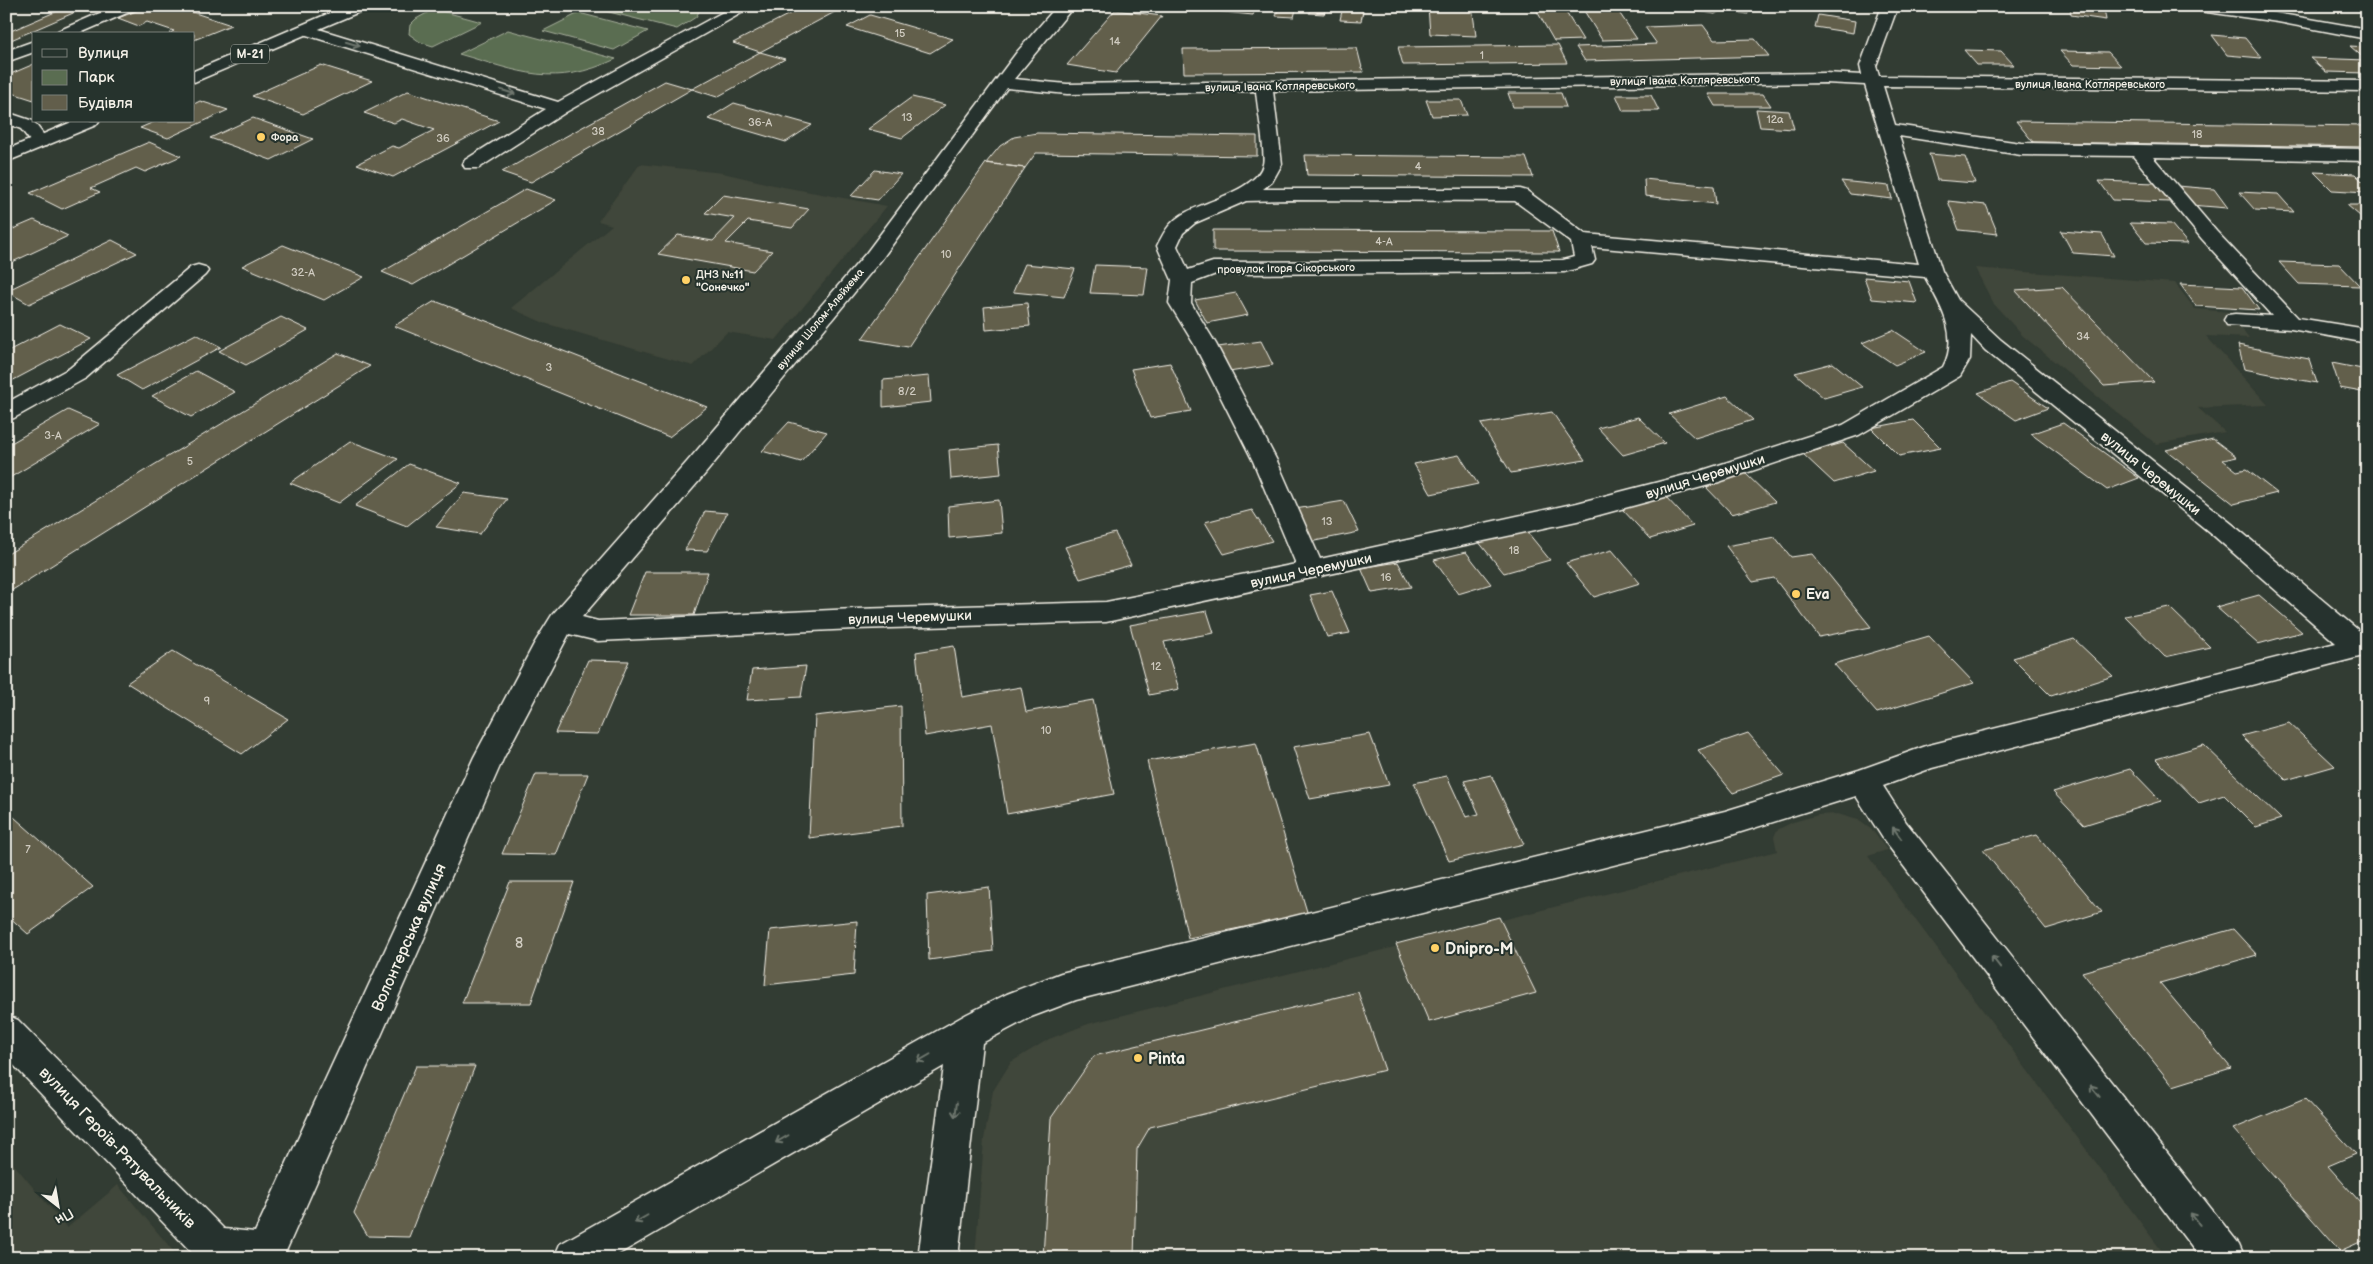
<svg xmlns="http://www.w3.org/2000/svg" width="2373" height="1264" viewBox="0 0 2373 1264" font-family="'Balsamiq Sans',sans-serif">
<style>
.built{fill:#40463a}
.green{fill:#5a6d51;stroke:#a7af9c}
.building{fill:#625e4b;stroke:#f4f1e8}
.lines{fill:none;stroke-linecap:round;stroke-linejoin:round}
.minor-casing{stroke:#f4f1e8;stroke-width:3}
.highway-casing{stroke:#f4f1e8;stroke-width:3}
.minor{fill:#26332d;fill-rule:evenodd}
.highway{fill:#26332d;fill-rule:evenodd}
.oneway{stroke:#6e766e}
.poi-dot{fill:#ffd166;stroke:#26332d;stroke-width:2}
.labels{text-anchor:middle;stroke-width:4;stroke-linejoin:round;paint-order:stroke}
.number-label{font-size:11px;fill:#d0ccc1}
.far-street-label{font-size:11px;fill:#f4f1e8;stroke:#26332d}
.far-poi-label{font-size:11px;font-weight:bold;fill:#f4f1e8;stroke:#26332d;text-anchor:start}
.shield{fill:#26332d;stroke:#b6b8b0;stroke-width:1}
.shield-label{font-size:12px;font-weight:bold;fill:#f4f1e8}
.street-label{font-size:14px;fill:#f4f1e8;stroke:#26332d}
.poi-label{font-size:14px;font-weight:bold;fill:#f4f1e8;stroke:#26332d;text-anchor:start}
.near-number-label{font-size:14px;fill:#d0ccc1}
.near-street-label{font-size:16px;fill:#f4f1e8;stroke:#26332d}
.near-poi-label{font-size:16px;font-weight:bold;fill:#f4f1e8;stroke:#26332d;text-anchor:start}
</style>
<rect width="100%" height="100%" fill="#323c33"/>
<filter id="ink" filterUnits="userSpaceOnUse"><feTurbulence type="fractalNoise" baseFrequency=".02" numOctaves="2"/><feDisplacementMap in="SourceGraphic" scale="10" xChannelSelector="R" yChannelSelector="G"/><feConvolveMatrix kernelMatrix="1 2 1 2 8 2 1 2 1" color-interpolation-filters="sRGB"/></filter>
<g filter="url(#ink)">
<path class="built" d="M640,164L723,173L778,186L887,206L776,340L727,332L693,366L544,323L511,308L612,225L598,221Z
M1975,268L2175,283L2195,309L2229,312L2249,338L2206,336L2268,405L2198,408L2225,432L2156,444L2023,336L1993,303Z
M1838,814L1858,820L1872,830L1887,850L1868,856L2167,1258H975L984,1139L993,1091L1011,1062L1049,1039L1088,1024L1777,851L1774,837L1777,830L1793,822L1818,815Z
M6,1155L67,1228L118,1185L179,1258H6Z"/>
<path class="green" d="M585,6H702L696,17L677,29Z
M434,9L482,22L433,46L420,42L409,34L410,25L416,19Z
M579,13L648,31L614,50L543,31Z
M508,30L616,59C554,88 521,72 459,54Z"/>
<path class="building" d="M69,6H122L113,12L87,7L11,40L6,39V33Z
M149,6H174L231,25L194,40V34H169L174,31L147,22L139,26L118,18Z
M805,6H846L760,52L733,43Z
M1164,6H1257L1253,15Z
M1279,6H1297L1294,17L1276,16Z
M1311,6H1326L1324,14L1309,13Z
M1343,6H1364L1361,21L1340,20Z
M1428,6H1472L1476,36L1430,34Z
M1534,6H1562L1583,40L1554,41Z
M1667,6H1748V14L1722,10L1715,14Z
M2070,6L2104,8L2106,20L2071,15Z
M1616,8L1637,39L1602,40L1583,9Z
M1115,10L1162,16L1116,73L1067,65Z
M870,15L953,39L930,53L847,27Z
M1818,15L1855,21L1853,33L1815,27Z
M1703,25L1714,40L1755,39L1769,56L1585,61L1576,47L1657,44L1645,27Z
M2212,35L2245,38L2261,58L2227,55Z
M1558,45L1567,63L1403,65L1398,47Z
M2350,46L2367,47V60H2366Z
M1357,48L1363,72L1184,73L1183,49Z
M1964,50L2001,51L2014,65H1977Z
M2060,51L2108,52L2121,66L2073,65Z
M760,52L785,59L717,97L692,89Z
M2310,58L2366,60L2367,73L2326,72Z
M34,64V100L6,91V76Z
M321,65L372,81L303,114L252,96Z
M665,81L692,89L531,182L502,172Z
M408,91L499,121L393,177L357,164L392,146L399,148L434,130L402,119L394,123L364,113Z
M1508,93H1561L1566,107H1513Z
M1708,94H1763L1771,106H1715Z
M1616,95H1651L1659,111H1623Z
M912,97L945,105L902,138L868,129Z
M1426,100H1461L1467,115L1432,116Z
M200,101L228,110L168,138L140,128L156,121H194V104Z
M734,103L812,125L786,142L708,119Z
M1756,109L1789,111L1794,129L1760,127Z
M253,118L313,139L271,160L210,138Z
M2016,121L2367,126V147L2033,142Z
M1037,133L1257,136V156L1036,153L1025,168L986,163L1000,146L1014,137Z
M149,142L181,156L145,172L136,168L91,188L100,192L62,209L30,193Z
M1929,154L1965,157L1975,183L1937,180Z
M1305,155L1526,157L1533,177L1307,175Z
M986,163L1025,168L908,347L862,339Z
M875,170L901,174L878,200L851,196Z
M2314,172L2355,174L2367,186V192L2332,190Z
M1644,179L1714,186L1716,204L1645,196Z
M1841,181L1889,186L1892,199L1850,194Z
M2099,181L2155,183L2170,202L2113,200Z
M2177,186L2214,189L2228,208L2190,205Z
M526,189L556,200L413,285L382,272Z
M2239,192L2278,194L2294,212L2255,210Z
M723,195L809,209L792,228L748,221L726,243L772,251L753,271L658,254L678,235L713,241L735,218L705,213Z
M1948,201L1986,205L1998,234L1959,230Z
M2347,205H2367V222Z
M34,220L68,236L6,265V232Z
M2130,223L2171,224L2188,244L2146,243Z
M1213,230L1552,231L1559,252L1213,251Z
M2061,231L2102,234L2114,256L2073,253Z
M112,240L137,253L29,304L6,291Z
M283,245L364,277L324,300L242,266Z
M2279,262L2339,264L2360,286L2299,284Z
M1025,264L1075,269L1064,297L1013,292Z
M1095,265L1148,267L1144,295L1090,293Z
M1864,277L1909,281L1917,303L1872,299Z
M2180,284L2242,287L2259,310L2196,306Z
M2062,287L2154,382L2104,386L2015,290Z
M1236,293L1248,315L1207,323L1195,300Z
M435,301L707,407L669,437L394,326Z
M1027,303L1030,326L986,330L984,307Z
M281,317L308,330L246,365L219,351Z
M60,324L91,339L6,384V352Z
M1893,330L1926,352L1895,365L1862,343Z
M196,334L221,347L142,390L117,375Z
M1261,341L1273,365L1229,372L1218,347Z
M2238,345L2309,359L2317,383L2244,369Z
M338,353L370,366L6,594V555Z
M1170,363L1191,411L1150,418L1131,369Z
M1833,363L1862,387L1824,398L1795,373Z
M2332,363L2367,370V393L2340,388Z
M196,371L235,392L191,417L152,396Z
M929,376L931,402L883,407V380Z
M2010,382L2048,408L2016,420L1978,393Z
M1727,396L1753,420L1695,438L1669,414Z
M68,410L100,424L6,480V446Z
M1552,412L1585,460L1511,473L1481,424Z
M1638,417L1665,443L1623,455L1598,428Z
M1913,420L1941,448L1899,456L1871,428Z
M789,422L827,432L801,462L762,451Z
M2063,423L2139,478L2107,490L2031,434Z
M2213,439L2237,457L2223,460L2237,471L2246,469L2277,493L2234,504L2166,450Z
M350,441L398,459L339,503L290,483Z
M1843,443L1874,471L1834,483L1803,454Z
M998,445L1001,474L951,479L949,450Z
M1459,455L1478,484L1431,494L1414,464Z
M409,464L461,483L407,526L355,506Z
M1744,472L1775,502L1732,514L1703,484Z
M464,493L507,499L480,534L436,527Z
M1665,496L1693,526L1650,539L1622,509Z
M999,500L1002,533L949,538L948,506Z
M1344,501L1359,532L1310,542L1295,509Z
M1252,510L1272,541L1224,554L1205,522Z
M705,511L727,513L707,551L685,550Z
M1524,528L1550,560L1504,573L1478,541Z
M1115,533L1131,565L1080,579L1065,547Z
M1775,537L1791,557L1812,554L1871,627L1819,637L1774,578L1753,582L1726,546Z
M1612,550L1640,583L1594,597L1566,563Z
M1466,552L1491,584L1458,594L1434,560Z
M1398,562L1411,587L1372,593L1361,568Z
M645,572H708L694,615H628Z
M1332,591L1350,633L1327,637L1310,595Z
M2259,595L2302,632L2258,644L2216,607Z
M2169,607L2210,647L2165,657L2125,616Z
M1207,611L1214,633L1164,642L1179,689L1149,695L1130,625Z
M1929,636L1974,683L1877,713L1834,664Z
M2074,639L2113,676L2051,696L2013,658Z
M954,646L962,697L1021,687L1026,712L1093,700L1114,794L1007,814L992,724L925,736L916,652Z
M173,651L288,719L242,754L127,683Z
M588,660L629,661L598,734L555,733Z
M806,666L801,697L747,700L752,670Z
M901,706L902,826L809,838L815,716Z
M2289,723L2335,766L2286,780L2241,736Z
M1748,733L1784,775L1733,793L1698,750Z
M1370,734L1389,785L1310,799L1293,747Z
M1256,743L1308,915L1188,938L1147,761Z
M2204,745L2281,819L2256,827L2224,795L2199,803L2156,759Z
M2130,769L2161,801L2084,825L2053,792Z
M536,774H588L556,855L502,854Z
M1491,775L1524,844L1449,861L1414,783L1447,776L1466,817L1479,814L1464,781Z
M6,810L93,887L28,934L6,914Z
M2037,835L2102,912L2046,929L1983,850Z
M510,882H574L531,1003H462Z
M989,887L993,951L929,960L927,895Z
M1499,917L1536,993L1429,1022L1396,944Z
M857,921L854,975L765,985L770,930Z
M2233,929L2257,955L2160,983L2231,1068L2173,1086L2082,972Z
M1358,992L1385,1070L1150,1127L1137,1149L1134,1258H1043L1051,1118L1094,1056Z
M416,1066H475L409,1237L368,1236L354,1213Z
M2305,1099L2356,1154L2328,1166L2360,1202L2367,1199V1239L2340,1251L2233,1129Z"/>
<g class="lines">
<g class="minor-casing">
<path id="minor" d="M116,6H138L136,9L78,34H56L58,31Z
M734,6H754L566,112L479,168H465L463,164L465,160L546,109L300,33L298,30L306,25L312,27L558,102Z
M1057,6H1074L1014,79L1067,84L1825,73L1862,75L1860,66L1882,6H1898L1876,66L1879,76L2367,81V91L1883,86L1895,125L2021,143L2367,149V161L2153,157L2216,231L2298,318L2367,329V343L2291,329L2227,325L2224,320L2227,315L2235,314L2272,316L2202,239L2133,156L2021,155L1899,136L1942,271L1958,300L2001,340L2232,524L2364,635H2367V655L1932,768L1883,786L1906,822L2239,1244L2245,1258H2200L1884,840L1856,796L1725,837L1076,1000L1031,1017L982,1043L958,1258H918L944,1066L612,1258H554L560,1244L967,1014L1007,994L1061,973L1725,811L1859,770L1929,745L2336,643L2214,536L1985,350L1971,335L1970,359L1960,376L1859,435L1713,484L1577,521L1106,622L855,629L598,641L569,634L504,757L283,1258H197L6,1057V1015L18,1020L224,1229L255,1232L474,757L534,644L552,615L687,462L867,252L1017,52ZM1825,83L1865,85L1919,264L1585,234L1527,191L1520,189H1263L1272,182L1282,164L1273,91ZM1007,88L1067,94L1256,91C1257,105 1266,155 1263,164C1257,191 1200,202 1180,216C1168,224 1163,234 1157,246L1172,280L1169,303L1194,344L1253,461L1296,564L1106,602L855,609L598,621L582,617L705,474L881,260ZM1290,200L1515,201L1571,242L1574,257L1563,260L1213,262L1188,270L1177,246L1183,233L1195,223L1246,201ZM1592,247L1925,277C1940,304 1960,336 1943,367L1843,425L1697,472L1577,503L1320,559L1277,461L1216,344L1191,303L1192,283L1216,274L1564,272L1592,264L1595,260Z
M2192,6H2235L2367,29V39L2278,22L2200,11Z
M34,41V52L6,62V51Z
M6,112L33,121L49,142L46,146H34L21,129L6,123Z
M198,265L205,267L208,271L205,275L86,378L14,418L6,420V403L70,368L191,267Z"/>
</g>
<g class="highway-casing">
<path id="highway" d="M346,6H368L366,9L194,82V71Z
M74,121H99L96,125L6,162V150Z"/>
</g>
<use href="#minor" class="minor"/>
<use href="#highway" class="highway"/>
</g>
<defs><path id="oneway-shaft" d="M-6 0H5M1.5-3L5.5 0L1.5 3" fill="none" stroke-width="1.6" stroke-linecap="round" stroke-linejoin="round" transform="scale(1.25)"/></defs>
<g class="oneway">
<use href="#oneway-shaft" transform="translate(353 44) rotate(17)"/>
<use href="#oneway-shaft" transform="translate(508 92) rotate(17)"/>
<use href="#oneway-shaft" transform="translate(1897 833) rotate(-126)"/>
<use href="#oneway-shaft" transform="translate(1996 962) rotate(-128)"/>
<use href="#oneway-shaft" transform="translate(924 1058) rotate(150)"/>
<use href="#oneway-shaft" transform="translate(2095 1091) rotate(-128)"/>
<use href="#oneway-shaft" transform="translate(956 1110) rotate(97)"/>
<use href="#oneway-shaft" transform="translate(782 1139) rotate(150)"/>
<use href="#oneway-shaft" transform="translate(641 1219) rotate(150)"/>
<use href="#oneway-shaft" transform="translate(2195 1219) rotate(-128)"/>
</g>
</g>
<g class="poi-dot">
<circle cx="261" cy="137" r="5"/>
<circle cx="686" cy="280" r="5"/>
<circle cx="1796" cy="594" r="5"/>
<circle cx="1435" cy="948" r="5"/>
<circle cx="1138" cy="1058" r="5"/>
</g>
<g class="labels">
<g class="number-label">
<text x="900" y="37">15</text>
<text x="1115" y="45">14</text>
<text x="1482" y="59">1</text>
<text x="907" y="121">13</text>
<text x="1775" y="123">12а</text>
<text x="760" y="126">36-А</text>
<text x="598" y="135">38</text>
<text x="2197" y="138">18</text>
<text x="443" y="142">36</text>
<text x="1418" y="170">4</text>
<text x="1384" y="245">4-А</text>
<text x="946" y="258">10</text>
<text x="303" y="276">32-А</text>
<text x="2083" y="340">34</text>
<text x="549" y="371">3</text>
<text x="907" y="395">8/2</text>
<text x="53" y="439">3-А</text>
<text x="190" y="465">5</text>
<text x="1327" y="525">13</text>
<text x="1514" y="554">18</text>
<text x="1386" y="581">16</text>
<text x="1156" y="670">12</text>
<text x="207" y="705">9</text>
<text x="1046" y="734">10</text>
<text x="28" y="853">7</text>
</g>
<g class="far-street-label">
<text transform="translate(1685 80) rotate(-1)" y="4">вулиця Івана Котляревського</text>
<text x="2090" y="88">вулиця Івана Котляревського</text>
<text transform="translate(1280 86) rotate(-1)" y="4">вулиця Івана Котляревського</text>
<text transform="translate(1286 268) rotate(-1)" y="4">провулок Ігоря Сікорського</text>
<text transform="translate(820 319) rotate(-50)" y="4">вулиця Шолом-Алейхема</text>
</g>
<g class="far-poi-label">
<text x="271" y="141">Фора</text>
<text x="696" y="278">ДНЗ №11<tspan x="696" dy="13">"Сонечко"</tspan></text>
</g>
<rect class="shield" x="231" y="44.5" width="38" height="19" rx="4"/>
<g class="shield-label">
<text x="250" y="58">М-21</text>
</g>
<g class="street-label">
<text transform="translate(2151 473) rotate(39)" y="5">вулиця Черемушки</text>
<text transform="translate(1705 476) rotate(-17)" y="5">вулиця Черемушки</text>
<text transform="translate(1311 570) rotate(-12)" y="5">вулиця Черемушки</text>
<text transform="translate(910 617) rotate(-2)" y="5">вулиця Черемушки</text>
</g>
<g class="poi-label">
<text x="1806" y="599">Eva</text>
</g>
<g class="near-number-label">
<text x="519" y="948">8</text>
</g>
<g class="near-street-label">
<text transform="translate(408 937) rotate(-66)" y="6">Волонтерська вулиця</text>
<text transform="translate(118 1147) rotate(46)" y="6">вулиця Героїв-Рятувальників</text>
</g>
<g class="near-poi-label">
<text x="1445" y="954">Dnipro-M</text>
<text x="1148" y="1064">Pinta</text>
</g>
</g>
<rect width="2373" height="1264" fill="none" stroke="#26332d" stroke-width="25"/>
<rect x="12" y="12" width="2348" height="1239" fill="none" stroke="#f4f1e8" stroke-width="2" filter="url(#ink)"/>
<rect x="32" y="32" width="162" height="90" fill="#26332d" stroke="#787f78"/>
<rect x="42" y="49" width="25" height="8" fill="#26332d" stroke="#787f78"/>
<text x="78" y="58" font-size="15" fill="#f4f1e8">Вулиця</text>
<rect x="42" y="70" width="25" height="15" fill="#5a6d51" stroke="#787f78"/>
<text x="78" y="82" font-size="15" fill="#f4f1e8">Парк</text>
<rect x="42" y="95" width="25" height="15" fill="#625e4b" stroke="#787f78"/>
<text x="78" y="108" font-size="15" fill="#f4f1e8">Будівля</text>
<g transform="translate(58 1206) rotate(149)" stroke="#26332d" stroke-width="4" paint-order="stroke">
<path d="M0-4L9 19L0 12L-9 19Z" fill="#f4f1e8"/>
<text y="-8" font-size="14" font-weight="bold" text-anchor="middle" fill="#f4f1e8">Пн</text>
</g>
</svg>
